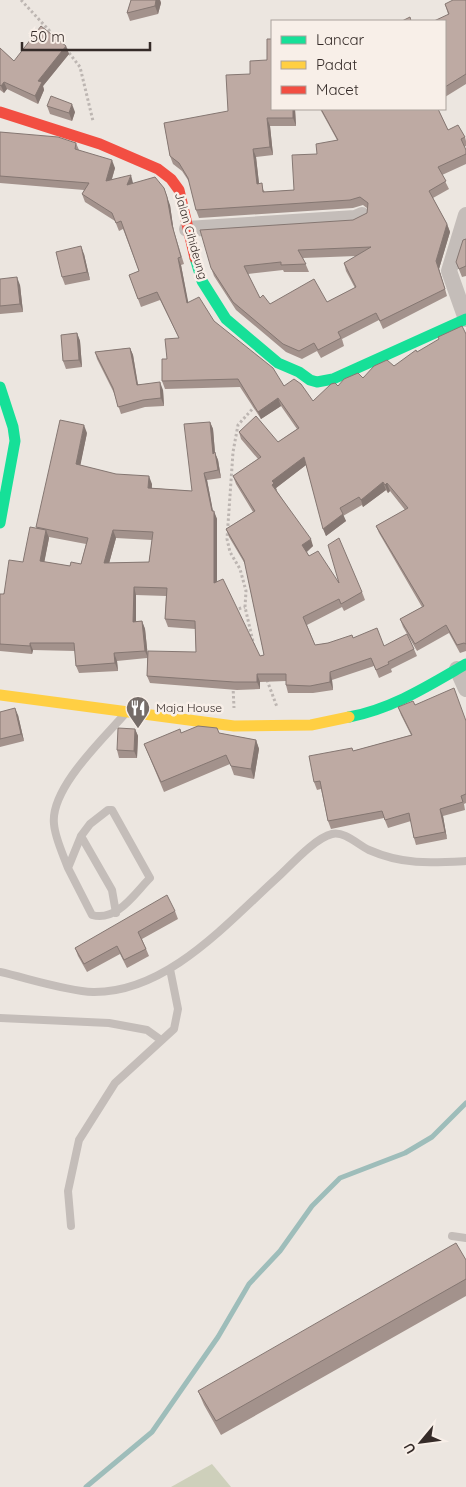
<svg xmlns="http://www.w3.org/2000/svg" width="466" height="1487" viewBox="0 0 466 1487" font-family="Quicksand,sans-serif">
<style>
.green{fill:#ced0bb}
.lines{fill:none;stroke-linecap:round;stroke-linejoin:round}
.stream{stroke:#9ebdba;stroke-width:5}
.path{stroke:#bdb6b2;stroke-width:3;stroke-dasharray:2.5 2.5;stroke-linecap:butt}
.lane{stroke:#c4bdb9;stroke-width:8}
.street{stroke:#c4bdb9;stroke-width:16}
.fast{stroke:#16e098;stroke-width:11}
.slow{stroke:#ffcf43;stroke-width:11}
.jam{stroke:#f24e42;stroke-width:11}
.wall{fill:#a3928c;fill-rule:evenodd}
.shaded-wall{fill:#857772}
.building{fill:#beaaa3;stroke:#857772;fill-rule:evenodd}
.labels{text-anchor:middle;stroke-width:5;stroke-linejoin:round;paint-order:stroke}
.street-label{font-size:12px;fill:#352b28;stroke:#f8efe8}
.poi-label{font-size:12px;fill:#352b28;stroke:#f8efe8;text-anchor:start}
</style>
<rect width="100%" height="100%" fill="#ece6e0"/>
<path class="green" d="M212,1464L231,1487H171Z"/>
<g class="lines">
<path class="stream" d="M86,1487L152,1432L218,1337L249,1284L280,1251L312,1206L340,1178L405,1153L432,1137L466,1103"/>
<path class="path" d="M21,0L58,40
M66,49L80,67L93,121
M234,610L245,607
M254,646L245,607L246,591L240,569L230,552L227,539L233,452L238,425L255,406
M267,680L277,707
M233,686L234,708"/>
<path class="lane" d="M81,836L90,824L108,810H112L150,878C134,894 117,922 92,915L68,868L81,836L112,890L116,913
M68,868C63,854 55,838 54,824C50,789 102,740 124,715
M0,972C27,978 66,991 93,992C167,993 227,923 278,877C291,865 315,838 332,834C345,831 358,845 369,850C403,865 431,863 466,861
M0,1018L109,1023L147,1030L161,1040
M71,1226L68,1191L79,1140L115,1083L174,1029L178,1009L170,969
M452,1236L466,1238"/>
<path class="street" d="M187,229L355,218L362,215
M466,319L449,271L466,215
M457,669L466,689"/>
<path class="fast" d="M195,258L202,281L226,319L278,363L299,372L310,380L317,382L333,379L466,319
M0,387L13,427L15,441L0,523
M349,717C392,709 428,686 466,664"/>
<path class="slow" d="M0,695L234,726L311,725L349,717"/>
<path class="jam" d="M0,112L100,144L158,169L171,179L179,190L195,258"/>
</g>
<path class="wall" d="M131,0H160L161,3L158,14L130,21L127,13Z
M466,0V84L445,97V21L448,14L445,4Z
M66,46L69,54L43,86L44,90L38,104L7,89L4,93L0,90V48L14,61Z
M47,106L75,112L72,121L50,114Z
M295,109L296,126H270L273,155L256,157L259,184L265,192L294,190L317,154L337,140L320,109H438L448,130L465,137L466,141V146L464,147L466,150V164L442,175L449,189L433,198L447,224L450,232L439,269L447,296L383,329L379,320L342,339L344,346L321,358L317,351L302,359L286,352L236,310L214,276L211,268L353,220L367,213V208L363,205L353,208L199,218L196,210L190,183L182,171L173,164L170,156L164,123ZM356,256L344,263L346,271L355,288L327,302L270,304L260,298L248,274L283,270L284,272H309L303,258Z
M0,132L76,143L79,150L115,168L112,179L133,183L170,205L174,233L184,264L181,265L188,303L214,321L284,386L313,401L338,386L394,366L417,352L466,334V651L460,653L449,633L417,651L403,627L400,619L422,607L379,533L376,526L405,510L390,491L388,493L386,490L363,507L362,505L343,516L346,521L326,536L306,465L276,488L277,491L313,546L307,552L309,556L339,583L362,592L365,600L344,611L342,607L307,625L315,645L328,643L353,638L384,646L414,649L417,656L391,669L392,672L379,678L374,666L332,680L333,690L313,693H288L286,685V681L260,682V689L237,690L150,683L147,676V658L117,661L118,671L79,673L76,666L75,651L33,650L32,654L0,651V599L23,562L37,528L36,527L87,433L80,465L152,484V488L192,491L210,422L213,429L215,453L218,460L221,478L207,480L213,511L217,519V581L260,656L264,655L245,564L229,537L226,529L253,512L236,484L233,476L258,459L241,439L239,432L278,442L297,429L281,406L261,419L240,387L165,389L162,381L167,359L179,338L160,300L141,307L129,275L139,271L123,229L119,231L115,221L85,202L82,194L84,190L0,183ZM49,537L86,544L81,564L70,566L44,562L49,538ZM116,538L152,540L149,562L109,563ZM136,595L166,596L165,619L168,627L195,629L196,652L148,657L145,629L142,621H136Z
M466,239V276L462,277L456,262Z
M84,254L90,280L65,285L62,277Z
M0,279L20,285L23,312L0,314Z
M77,333L80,341L82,367L66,369L63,361Z
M130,348L133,355L138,384L163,390L164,406L145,407L121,414L114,393L97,359L95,352Z
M415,705L466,721V803L464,804L465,810L443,816L447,839L416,845L414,838L411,821L388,828L384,818L331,829L328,821L321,789L317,790L314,782L353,751L411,735L401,715L398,707Z
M0,712L18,715L24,741L0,747Z
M135,729L138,736L137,758H119L117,750Z
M181,733H219L256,740L259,749L254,779L234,775L230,764L164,792L144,744Z
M175,911L178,919L142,939L149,956L127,968L120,954L87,972L78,956L75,948Z
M466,1260V1296L221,1435L204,1405L198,1391Z"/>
<path class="shaded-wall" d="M156,0H160L161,3L158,14L155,6Z
M66,46L69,54L43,86L44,90L38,104L35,96L38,81Z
M4,82L7,89L4,93L1,86Z
M72,104L75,112L72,121L69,113Z
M293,109H295L296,126L293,118Z
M267,118L270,126L273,155L270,147Z
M253,149L256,157L260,192L257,184Z
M112,160L115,168L109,188L106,181Z
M131,175L133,183L127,185Z
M164,188L170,205L174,233L184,264L172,225Z
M447,224L450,232L439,269L447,296L436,261Z
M81,246L84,254L90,280L87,272Z
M178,258L181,265L190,311L187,303Z
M17,277L20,285L23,312L20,304Z
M77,333L80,341L82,367L79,360Z
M130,348L133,355L139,392L137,385Z
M160,382L163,390L164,406L161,398Z
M278,398L281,406L261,419L258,412Z
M210,422L213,429L215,453L218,460L221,478L213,454Z
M84,425L87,433L79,472L76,464Z
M304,457L306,465L276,488L277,491L272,485V481Z
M204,473L207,480L214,517V511L217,519V590L214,583L212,511Z
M149,476L152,484L151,496L148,488Z
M383,482L386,490L363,507L361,500Z
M387,483L390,491L388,493L385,485Z
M343,514L346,521L326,536L323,529Z
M46,530L49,538L43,569L40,561Z
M113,530L116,538L107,571L104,563Z
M311,539L313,546L305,553L302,545Z
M134,587L136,595V629L133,622Z
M142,621L145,629L148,658L145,651Z
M30,643L33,650L32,654L30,646Z
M114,653L117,661L118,671L115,663Z
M330,672L332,680L333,690L330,682Z
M257,674L260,682V689L257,682Z
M15,708L18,715L24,741L21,734Z
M135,729L138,736L137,758L134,751Z
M256,740L259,749L254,779L251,769Z
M440,809L443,816L447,839L445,832Z"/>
<path class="building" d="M131,0H156L155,6L127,13Z
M453,0H466V74L445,87V21H434L449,14L445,4Z
M410,17L411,21H402Z
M41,26L66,46L38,81L42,82L35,96L4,82L1,86L0,85V48L14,61Z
M267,39H272V109H293V118H267L270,147L253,149L257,184L262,183L263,192L294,190L292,155L317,154L316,144L338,140L321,109H438L448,130L458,125L465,137L461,139L466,150V154L438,167L446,181L429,191L447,224L436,261L445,289L380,321L376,313L338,332L341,338L318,350L314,343L299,351L283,344L233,302L211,268L200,230L353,220L367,213L368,203L360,197L350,200L196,210L188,178L179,163L170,156L164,123L228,111L226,75L250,74V61L267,60ZM371,247L344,263L356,287L327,302L314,279L270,304L263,295L260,298L244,266L281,262V265L306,264L298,250Z
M51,96L72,104L69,113L47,106Z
M0,132L58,137L76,143L75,149L112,160L106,181L131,175L127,185L155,177L164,188L167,197L172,225L181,257L178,258L187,303L199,297L214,321L273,368L284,386L294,379L301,384L313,401L331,384L335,383L338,386L344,379L358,373L363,378L374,366L387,360L394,366L416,350L417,352L439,339L438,337L462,326L466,334V644L464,643L457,645L446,625L415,644L400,619L424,606L376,526L408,508L387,483L385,485L383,482L361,500L359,497L340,508L343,514L323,529L304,457L272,481L274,483L272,485L311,539L302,545L309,556L318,551L339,583L328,545L339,538L362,592L341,604L339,599L303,617L315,645L328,643L352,635L353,638L377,628L384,646L407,634L414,649L388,662L389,664L376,670L371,658L330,672V682L310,686L286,685V674H257V682H234L147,676L148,651L196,652L195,621L165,619L167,588L134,587L133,622L142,621L145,651L114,653L115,663L76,666L74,643H30V646L0,644V594H4L9,560L23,562L30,527L46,530L40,561L70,566L71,562L81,564L88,538L36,527L60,420L84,425L76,464L116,474L149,476L148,488L192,491L184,424L210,422L213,454L215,452L218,470L204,473L212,511H214V583L223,579L260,656L264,655L244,560L226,529L255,511L233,476L261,457L239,432L256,416L278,442L299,428L278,398L258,412L238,379L162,381V359H167L165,339L179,338L157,292L138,299L129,275L139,271L121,221L116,223L112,213L82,194L89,183L0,176ZM113,530L153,532L149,562L104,563Z
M466,239V266L459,269L456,262L463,240Z
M81,246L87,272L62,277L56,252Z
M17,277L20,304L0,306V279Z
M77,333L79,360L63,361L61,335Z
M130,348L137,385L160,382L161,398L143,400L118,407L113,388L95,352Z
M454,688L466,721V794L461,796L463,802L440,809L445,832L414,838L409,813L385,820L382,811L328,821L320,781L314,782L309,756L352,748L353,751L412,735L398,707L413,701L415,705Z
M15,708L21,734L0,739V712Z
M198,726L217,728L219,733L256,740L251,769L231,766L226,755L161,782L144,744L180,729L181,733Z
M118,728L135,729L134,751L117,750Z
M167,895L175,911L138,932L146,949L124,960L117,946L84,964L75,948Z
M456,1243L466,1260V1279L216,1421L198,1391Z"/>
<defs>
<g id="restaurant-pin" transform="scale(1.25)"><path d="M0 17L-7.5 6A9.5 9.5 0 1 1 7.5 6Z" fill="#756c68" stroke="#f8efe8"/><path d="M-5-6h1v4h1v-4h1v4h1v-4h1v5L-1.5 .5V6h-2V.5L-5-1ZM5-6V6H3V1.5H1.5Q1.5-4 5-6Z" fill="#fff"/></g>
</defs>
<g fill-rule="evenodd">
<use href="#restaurant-pin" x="138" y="708"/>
</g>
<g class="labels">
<g class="street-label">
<text transform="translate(191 236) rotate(74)" y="4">Jalan Cihideung</text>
</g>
<g class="poi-label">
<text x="156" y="712">Maja House</text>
</g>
</g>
<rect x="271" y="20" width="175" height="90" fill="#f8efe8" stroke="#aaa19b"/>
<rect x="281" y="36" width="25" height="8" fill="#16e098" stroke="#aaa19b"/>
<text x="316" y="45" font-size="15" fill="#352b28">Lancar</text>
<rect x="281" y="61" width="25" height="8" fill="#ffcf43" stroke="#aaa19b"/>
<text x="316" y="70" font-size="15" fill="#352b28">Padat</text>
<rect x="281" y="86" width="25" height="8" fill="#f24e42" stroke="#aaa19b"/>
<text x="316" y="95" font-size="15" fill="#352b28">Macet</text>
<g transform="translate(421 1442) rotate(241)" stroke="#f8efe8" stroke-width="4" paint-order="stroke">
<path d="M0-4L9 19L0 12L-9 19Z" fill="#352b28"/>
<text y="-8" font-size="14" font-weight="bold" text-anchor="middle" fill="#352b28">U</text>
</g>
<path d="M22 42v8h128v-8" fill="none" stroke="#352b28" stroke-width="2.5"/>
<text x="30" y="42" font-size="15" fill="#352b28" stroke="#f8efe8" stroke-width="4" paint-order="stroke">50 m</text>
</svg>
